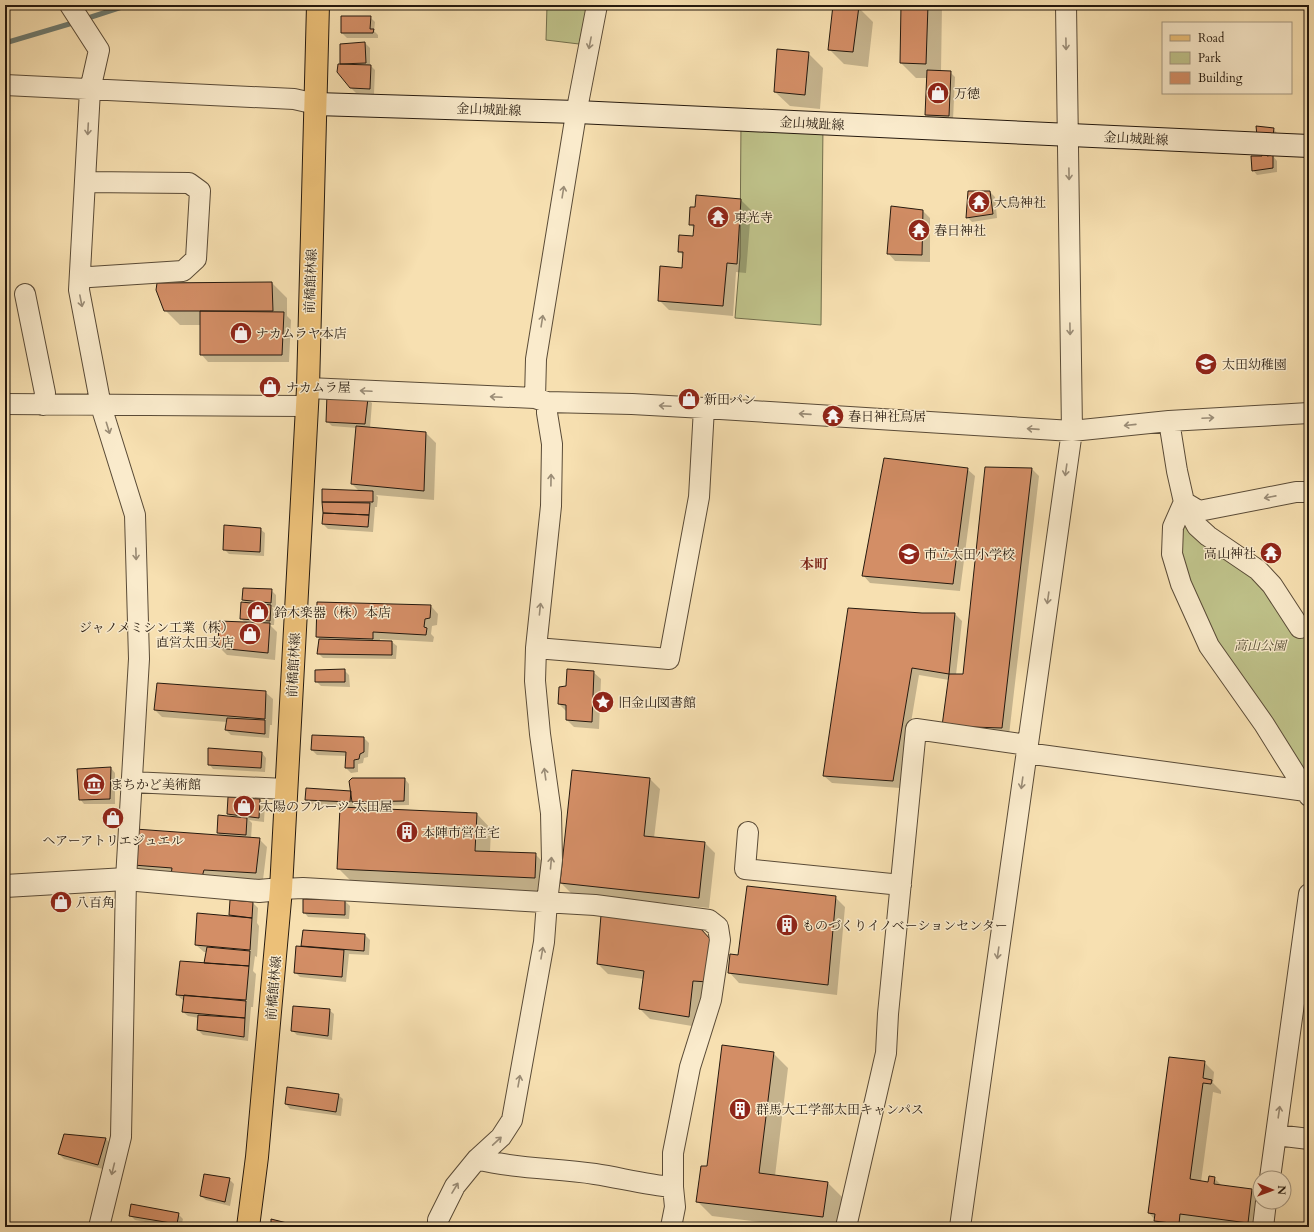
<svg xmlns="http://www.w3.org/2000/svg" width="1314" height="1232" viewBox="0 0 1314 1232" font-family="Cardo,'Noto Serif JP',serif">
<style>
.green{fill:#bfc28a;stroke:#726e4c}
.shadow{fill:#0003}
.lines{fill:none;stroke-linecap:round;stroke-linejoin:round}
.stream{stroke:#6e7b71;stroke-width:5}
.building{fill:#d38e66;stroke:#25190e}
.minor-casing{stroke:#5a4b37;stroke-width:22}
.tertiary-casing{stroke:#5a4b37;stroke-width:24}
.secondary-casing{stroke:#25190e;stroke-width:24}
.primary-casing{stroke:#25190e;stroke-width:24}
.minor{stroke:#faebcc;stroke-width:20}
.tertiary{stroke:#faebcc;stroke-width:22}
.secondary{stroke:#faebcc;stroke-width:22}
.primary{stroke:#ecc078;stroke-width:22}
.oneway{stroke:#9a8c76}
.labels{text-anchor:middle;stroke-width:3;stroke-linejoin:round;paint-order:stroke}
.poi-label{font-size:13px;fill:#25190e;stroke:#faebcc;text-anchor:start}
.street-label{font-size:13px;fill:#25190e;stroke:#faebcc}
.park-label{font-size:13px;font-style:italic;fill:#534c33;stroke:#faebcc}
.neighbourhood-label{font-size:14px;font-weight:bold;fill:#7a1f14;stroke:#faebcc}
</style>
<rect width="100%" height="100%" fill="#f7e0b1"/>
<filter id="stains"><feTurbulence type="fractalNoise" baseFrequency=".005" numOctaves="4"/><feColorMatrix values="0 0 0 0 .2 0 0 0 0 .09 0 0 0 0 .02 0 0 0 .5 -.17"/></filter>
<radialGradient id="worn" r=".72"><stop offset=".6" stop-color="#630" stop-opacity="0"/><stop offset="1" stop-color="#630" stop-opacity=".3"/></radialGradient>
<path class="green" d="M533,5H588L579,44L546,40L547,6Z
M741,120L823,124L821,325L735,318L740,257Z
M1184,502L1250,564L1300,628L1309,646V775L1300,781L1209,646L1173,527Z"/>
<path class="shadow" d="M834,5L858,7L873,22L868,67L844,64L829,49Z
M902,5H941L942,6L941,72H950L955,77L953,120H931L926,115L928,78H916L901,63Z
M370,17L375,22L374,31L378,35V38H347L342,33Z
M365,43L370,48V65L375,70L374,94L356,93L351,88L341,65V45Z
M808,53L823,68L820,109L790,106L775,92Z
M1273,129L1278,134L1273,156L1277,161V172L1257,175L1253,170L1263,157Z
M990,192L995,197L997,218L972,222L968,218Z
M741,200L751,210L746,273L736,272L733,316L669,310L659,300L683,269L684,256L679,251L694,237L695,229L690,224L696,208Z
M923,211L930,218V262L895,261L888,253Z
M272,283L287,298V316L291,320L289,362H208L201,354V325H180L165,310L157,284Z
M367,399L372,403L370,428L426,433L436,443L434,500L376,495L378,497L377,507H375L373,532L328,529L323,524V490L360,492L352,484L357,428L332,426L327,421Z
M986,468L1032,469L1039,476L1009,735L950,733L949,680L919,675L900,788L832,783L824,776L922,614H955L962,621L956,675H964Z
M967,469L975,476L960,591L870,583L863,575Z
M260,529L265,533L264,556L229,554L224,549Z
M271,590L276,595V608L272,607L275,611L274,625H270L277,632L275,660L227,655L219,647L246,623L241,619L247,604L243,600Z
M431,606L438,614L437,625L432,626L431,634L434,637L433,642L380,639V641L392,642L397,646L396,659L323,658L318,653L320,640L317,637Z
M344,670L349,675L350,687L321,686L316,681Z
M593,672L601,679L599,729L574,727L567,720L566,711L559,704L567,687Z
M265,692L273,699L272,725H270L269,738L231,735L226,730L227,722L162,717L155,710Z
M364,738L369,743L368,757L364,758L363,763L358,764V772L351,773L346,768L347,756L317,755L312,750Z
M262,753L266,758L265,772L213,769L209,764Z
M111,768L115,773V804H84L80,799Z
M405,779L409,784V805L358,806L355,804V808L477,814L491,829L490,852L535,854L550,869L549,893L353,883L338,868L341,806L311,804L306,800L354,792Z
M650,779L660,789L654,838L705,843L715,853L709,908L571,893L561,883Z
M260,800L265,804L264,822L249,820L252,823L251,839H259L267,847L263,880L211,877L142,872L134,864L221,836L218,833L231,817L228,814Z
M835,897L845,907L837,995L739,983L729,972L738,956Z
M231,901L253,903L258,908L257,923L259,926L257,957L255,956L253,971L256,974L253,1007H251L248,1041L203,1035L198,1030L199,1018L188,1016L183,1012L185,1002L177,995L207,964V952H204L196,945L232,917L230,915Z
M345,901L350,906L349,919L308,917L304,912Z
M700,929L717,992L702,990L698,1027L650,1019L640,1009L644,979L608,974L598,964Z
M303,931L365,935L370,940L369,955L349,954L346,982L300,977L295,972L302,947Z
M329,1010L334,1014L332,1040L297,1035L292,1030Z
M773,1053L788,1068L775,1176L828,1183L842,1197L839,1227H800L712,1216L697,1201L708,1168Z
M1204,1062L1214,1072L1213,1083L1221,1091V1094L1213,1092L1201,1182L1209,1183L1214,1178L1222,1186L1252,1190L1260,1198L1258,1227H1214L1190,1224V1227H1161L1149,1213Z
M338,1095L343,1099L341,1116L290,1109L286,1104Z
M65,1135L106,1139L111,1144L103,1169L64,1159L59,1154Z
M229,1179L234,1184L230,1206L206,1200L201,1196Z
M178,1214L183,1219L181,1227H172L135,1220L130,1215Z"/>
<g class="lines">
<path class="stream" d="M85,19L128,5
M5,43L76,22"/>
</g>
<path class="building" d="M833,5L859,6L853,52L828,50Z
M901,5H928L926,64L900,63Z
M341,16H371L370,29H374L373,33H341Z
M365,42L366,63L340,64V44Z
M777,49L809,52L805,95L774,92Z
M338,64L371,65L370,89L350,88L337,72Z
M927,70L951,71L949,116L925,115Z
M1256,126L1274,128L1273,136L1268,135L1267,156L1273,155V168L1252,171L1251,156H1262V135L1257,136Z
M968,191H990L993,214L966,218Z
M696,195L741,199L737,264L727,263L723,306L658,301L660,266L682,268L683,252H678L679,235L693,236L694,225H689L690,207H695Z
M891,206L923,210L922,255L887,254Z
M272,282L273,311H164L156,290L157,283Z
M200,311L284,312L282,355H200Z
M327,394L368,398L365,424L326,422Z
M356,426L426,432L424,491L351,484Z
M884,458L968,468L953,584L862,576Z
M985,467L1032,468L1002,728L942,726L949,674H963Z
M322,489L373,491V502H322Z
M322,502L370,503L369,515L323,513Z
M323,513L369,515L368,527L322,524Z
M224,525L261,528L260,552L223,550Z
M243,588L272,589L271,603L242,600Z
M241,602L271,605L270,621L240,619Z
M317,602L431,605L430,618L425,619L424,627L427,628L426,635L373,632V639L316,637Z
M848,608L922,613H955L949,674L912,668L893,781L823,776Z
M219,621L270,623L268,653L218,648Z
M319,639L392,641V655L317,654Z
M345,669V682H315V670Z
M567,669L594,671L592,722L566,720V705L558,704L559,687L566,686Z
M157,683L266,691L265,719L154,710Z
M227,718L265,720V734L225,730Z
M312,735L364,737V752L360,754L359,759L354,760V768H345L346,752L311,750Z
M208,748L262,752L261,768L208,765Z
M111,767L110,799L79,800L77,769Z
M572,770L650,778L644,836L705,842L699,898L560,883Z
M352,778H405L404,801L352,802L349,781Z
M306,788L351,791L350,802L305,800Z
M228,797L260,799L259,818L227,814Z
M340,807L477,813L475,851L536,853L535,878L337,869Z
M218,815L247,818L246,835L217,833Z
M135,829L260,838L256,873L204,870L202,877L171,875L172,868L133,865Z
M747,886L836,896L828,985L728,973L730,954L738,955Z
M303,899L345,900V915L303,913Z
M230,900L253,902L252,918L229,915Z
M197,913L252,918L250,950L195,945Z
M601,915L700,928L712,941L708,982L693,981L689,1017L639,1009L644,971L597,964Z
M303,930L365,934L364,951L301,946Z
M296,946L344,950L342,977L294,973Z
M207,947L250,951L249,966L204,963Z
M180,961L249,966L246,1000L176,995Z
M184,995L246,1001L245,1018L182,1012Z
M293,1006L330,1009L328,1036L291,1031Z
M198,1015L245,1018L244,1037L197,1030Z
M722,1045L774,1052L759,1173L828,1182L823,1217L696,1202L701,1166H707Z
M1169,1057L1205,1061L1203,1078L1212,1080L1211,1084L1203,1083L1190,1179L1208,1182L1209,1176L1215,1177L1214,1184L1252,1189L1248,1223L1180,1214L1179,1224L1154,1221L1155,1214L1148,1213Z
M287,1087L339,1094L336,1112L285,1104Z
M64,1134L106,1138L98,1165L58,1154Z
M204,1174L230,1178L225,1202L200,1196Z
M131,1204L179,1213L177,1224L129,1216Z
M271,1219L303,1227H271Z"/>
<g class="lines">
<g class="minor-casing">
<path id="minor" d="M70,5L99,50L90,90L79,290L101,406L135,515L139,659L126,879L121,1137L99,1227
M5,85L294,99L316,104
M80,275L90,277L183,271L196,259L200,191L189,183L85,182
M25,294L45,393L43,405
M308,388L535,398L547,402L632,404L704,408L1072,431L1169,421L1309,413
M535,398L536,359L576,114L597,5
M5,404L306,406
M1169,421L1177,471L1184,502L1173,527L1172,554L1181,584L1209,646L1264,724L1309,796
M1184,502L1197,526L1208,536L1258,570L1272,585L1300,628
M1184,502L1199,511L1296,492H1309
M536,648L669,659L699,497L704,408
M1026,753L1306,791
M131,782L286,789
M748,832L745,869L901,885
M281,889L303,888L595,905L709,920L718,927L720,940L711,1000L690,1067L673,1153V1187L675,1207L671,1227
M1276,1135L1309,1139
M477,1159C516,1169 555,1168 595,1174C621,1178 646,1185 673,1187
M1270,1178L1309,894
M438,1227V1220L455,1186L477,1159L501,1137L512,1120L544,942L547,902L552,860L551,813L540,734L535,681L536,648L551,506L552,444L547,413V402
M846,1227L886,1053L888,1014L916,729L1027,745
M960,1227L1072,431L1066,5
M1263,1227L1266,1202"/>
</g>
<g class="tertiary-casing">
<path id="tertiary" d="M5,886L126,879L259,891L281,889"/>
</g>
<g class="secondary-casing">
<path id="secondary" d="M316,104L577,112L1309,146"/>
</g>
<g class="primary-casing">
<path id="primary" d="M248,1227L257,1157L281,889L308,388L318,5"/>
</g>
<use href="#minor" class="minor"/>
<use href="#tertiary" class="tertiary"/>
<use href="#secondary" class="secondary"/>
<use href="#primary" class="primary"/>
</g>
<defs><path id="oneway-shaft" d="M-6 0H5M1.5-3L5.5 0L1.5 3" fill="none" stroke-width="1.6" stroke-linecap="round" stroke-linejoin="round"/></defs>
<g class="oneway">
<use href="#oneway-shaft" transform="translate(590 43) rotate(101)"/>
<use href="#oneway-shaft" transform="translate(1066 44) rotate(89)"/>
<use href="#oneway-shaft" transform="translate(88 129) rotate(93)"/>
<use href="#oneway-shaft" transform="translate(1069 174) rotate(89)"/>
<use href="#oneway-shaft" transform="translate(563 192) rotate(-81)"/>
<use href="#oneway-shaft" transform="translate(81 301) rotate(79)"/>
<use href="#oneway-shaft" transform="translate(542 321) rotate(-81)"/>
<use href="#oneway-shaft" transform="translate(1070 329) rotate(89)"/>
<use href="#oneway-shaft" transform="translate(366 391) rotate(-177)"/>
<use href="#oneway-shaft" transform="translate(496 397) rotate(-177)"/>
<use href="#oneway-shaft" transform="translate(665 406) rotate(-177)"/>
<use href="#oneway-shaft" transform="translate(805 414) rotate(-176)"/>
<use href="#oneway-shaft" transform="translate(1208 418) rotate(-3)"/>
<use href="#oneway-shaft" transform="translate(1130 425) rotate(174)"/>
<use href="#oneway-shaft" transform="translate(108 428) rotate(73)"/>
<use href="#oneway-shaft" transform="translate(1033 429) rotate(-176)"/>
<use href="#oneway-shaft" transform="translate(1066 470) rotate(98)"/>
<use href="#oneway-shaft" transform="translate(551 480) rotate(-89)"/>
<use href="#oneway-shaft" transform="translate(1270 497) rotate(169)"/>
<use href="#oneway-shaft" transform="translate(136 554) rotate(88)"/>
<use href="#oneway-shaft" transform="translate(1048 598) rotate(98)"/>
<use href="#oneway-shaft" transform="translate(540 609) rotate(-84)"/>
<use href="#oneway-shaft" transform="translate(545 774) rotate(-98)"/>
<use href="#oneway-shaft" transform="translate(1022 783) rotate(98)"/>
<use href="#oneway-shaft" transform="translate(551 863) rotate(-85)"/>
<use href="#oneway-shaft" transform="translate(542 953) rotate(-80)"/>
<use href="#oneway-shaft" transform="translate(998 953) rotate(98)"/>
<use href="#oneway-shaft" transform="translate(519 1081) rotate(-80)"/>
<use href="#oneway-shaft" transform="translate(1279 1112) rotate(-82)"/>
<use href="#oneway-shaft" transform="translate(497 1141) rotate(-43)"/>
<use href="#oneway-shaft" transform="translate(113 1169) rotate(104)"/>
<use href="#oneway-shaft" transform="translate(455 1188) rotate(-59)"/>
</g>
<defs>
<g id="shop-disc" transform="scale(1.15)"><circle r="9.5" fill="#8f2418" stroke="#faebcc"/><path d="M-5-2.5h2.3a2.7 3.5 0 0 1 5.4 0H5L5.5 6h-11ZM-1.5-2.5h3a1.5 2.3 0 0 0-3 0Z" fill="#fff"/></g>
<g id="temple-disc" transform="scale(1.15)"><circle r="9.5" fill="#8f2418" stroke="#faebcc"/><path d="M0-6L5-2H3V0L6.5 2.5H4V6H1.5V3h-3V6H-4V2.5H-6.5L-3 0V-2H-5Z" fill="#fff"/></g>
<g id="school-disc" transform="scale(1.15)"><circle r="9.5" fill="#8f2418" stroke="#faebcc"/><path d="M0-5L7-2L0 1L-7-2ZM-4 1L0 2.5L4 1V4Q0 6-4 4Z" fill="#fff"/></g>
<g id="sight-disc" transform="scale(1.15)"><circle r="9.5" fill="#8f2418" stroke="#faebcc"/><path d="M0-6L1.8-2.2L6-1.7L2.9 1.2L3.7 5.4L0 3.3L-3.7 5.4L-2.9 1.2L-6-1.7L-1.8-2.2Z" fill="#fff"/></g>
<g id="museum-disc" transform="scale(1.15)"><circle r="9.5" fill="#8f2418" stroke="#faebcc"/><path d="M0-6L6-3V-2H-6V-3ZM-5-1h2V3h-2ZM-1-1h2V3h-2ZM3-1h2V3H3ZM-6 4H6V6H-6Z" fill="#fff"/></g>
<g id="building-disc" transform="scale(1.15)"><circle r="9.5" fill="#8f2418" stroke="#faebcc"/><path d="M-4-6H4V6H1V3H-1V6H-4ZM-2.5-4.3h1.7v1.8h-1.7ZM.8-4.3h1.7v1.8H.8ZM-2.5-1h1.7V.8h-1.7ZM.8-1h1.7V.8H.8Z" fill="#fff"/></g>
</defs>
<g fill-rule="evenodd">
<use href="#shop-disc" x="938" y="93"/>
<use href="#temple-disc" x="979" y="202"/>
<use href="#temple-disc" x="718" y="217"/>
<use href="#temple-disc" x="919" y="230"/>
<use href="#shop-disc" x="241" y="333"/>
<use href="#school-disc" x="1206" y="364"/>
<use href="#shop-disc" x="270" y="387"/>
<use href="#shop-disc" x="689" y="399"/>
<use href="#temple-disc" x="833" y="416"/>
<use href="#temple-disc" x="1271" y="553"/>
<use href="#school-disc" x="909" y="554"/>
<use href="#shop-disc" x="258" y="612"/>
<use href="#shop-disc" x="250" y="634"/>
<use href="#sight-disc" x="603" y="702"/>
<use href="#museum-disc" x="94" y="784"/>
<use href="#shop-disc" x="244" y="806"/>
<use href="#shop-disc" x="113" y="818"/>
<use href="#building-disc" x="407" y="832"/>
<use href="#shop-disc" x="61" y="902"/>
<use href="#building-disc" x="787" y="925"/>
<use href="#building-disc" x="740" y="1109"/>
</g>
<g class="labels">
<g class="poi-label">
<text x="954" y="98">万徳</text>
<text x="994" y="207">大鳥神社</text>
<text x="734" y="222">東光寺</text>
<text x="934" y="235">春日神社</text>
<text x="256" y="338">ナカムラヤ本店</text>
<text x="1222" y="369">太田幼稚園</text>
<text x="286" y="392">ナカムラ屋</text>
<text x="704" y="404">新田パン</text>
<text x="848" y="421">春日神社鳥居</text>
<text x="1256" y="558" text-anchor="end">高山神社</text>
<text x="924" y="559">市立太田小学校</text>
<text x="274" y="617">鈴木楽器（株）本店</text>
<text x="234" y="632" text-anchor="end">ジャノメミシン工業（株）<tspan x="234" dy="15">直営太田支店</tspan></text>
<text x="618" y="707">旧金山図書館</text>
<text x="110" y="789">まちかど美術館</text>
<text x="260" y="811">太陽のフルーツ 太田屋</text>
<text x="422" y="837">本陣市営住宅</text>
<text x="113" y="845" text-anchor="middle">ヘアーアトリエジュエル</text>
<text x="76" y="907">八百角</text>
<text x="802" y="930">ものづくりイノベーションセンター</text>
<text x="756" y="1114">群馬大工学部太田キャンパス</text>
</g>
<g class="street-label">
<text transform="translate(489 109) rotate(2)" y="5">金山城趾線</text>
<text transform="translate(812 123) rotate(3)" y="5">金山城趾線</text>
<text transform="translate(1136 138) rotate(3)" y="5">金山城趾線</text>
<text transform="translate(310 281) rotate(-88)" y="5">前橋館林線</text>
<text transform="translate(293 665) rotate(-87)" y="5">前橋館林線</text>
<text transform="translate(273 988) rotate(-85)" y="5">前橋館林線</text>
</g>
<g class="park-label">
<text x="1260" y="650">高山公園</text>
</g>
<g class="neighbourhood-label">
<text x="814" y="569">本町</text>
</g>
</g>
<rect width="1314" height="1232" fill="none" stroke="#f7e0b1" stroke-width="20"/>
<rect x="6" y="6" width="1302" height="1220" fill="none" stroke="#25190e" stroke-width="2"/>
<rect x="10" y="10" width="1294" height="1212" fill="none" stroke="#25190e"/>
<rect x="1162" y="22" width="130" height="72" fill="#faebcc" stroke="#a59780"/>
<rect x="1170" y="35" width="20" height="6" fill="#ecc078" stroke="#a59780"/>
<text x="1198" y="42" font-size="12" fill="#25190e">Road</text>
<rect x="1170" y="52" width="20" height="12" fill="#bfc28a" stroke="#a59780"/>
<text x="1198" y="62" font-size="12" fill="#25190e">Park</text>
<rect x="1170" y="72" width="20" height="12" fill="#d38e66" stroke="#a59780"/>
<text x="1198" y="82" font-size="12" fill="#25190e">Building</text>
<g transform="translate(1272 1190) rotate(91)"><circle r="19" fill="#faebcc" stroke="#a59780"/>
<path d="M0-3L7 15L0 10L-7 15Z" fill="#8f2418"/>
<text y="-6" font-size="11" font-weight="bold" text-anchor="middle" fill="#25190e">N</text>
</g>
<rect width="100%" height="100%" filter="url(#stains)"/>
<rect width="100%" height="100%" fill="url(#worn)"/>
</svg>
